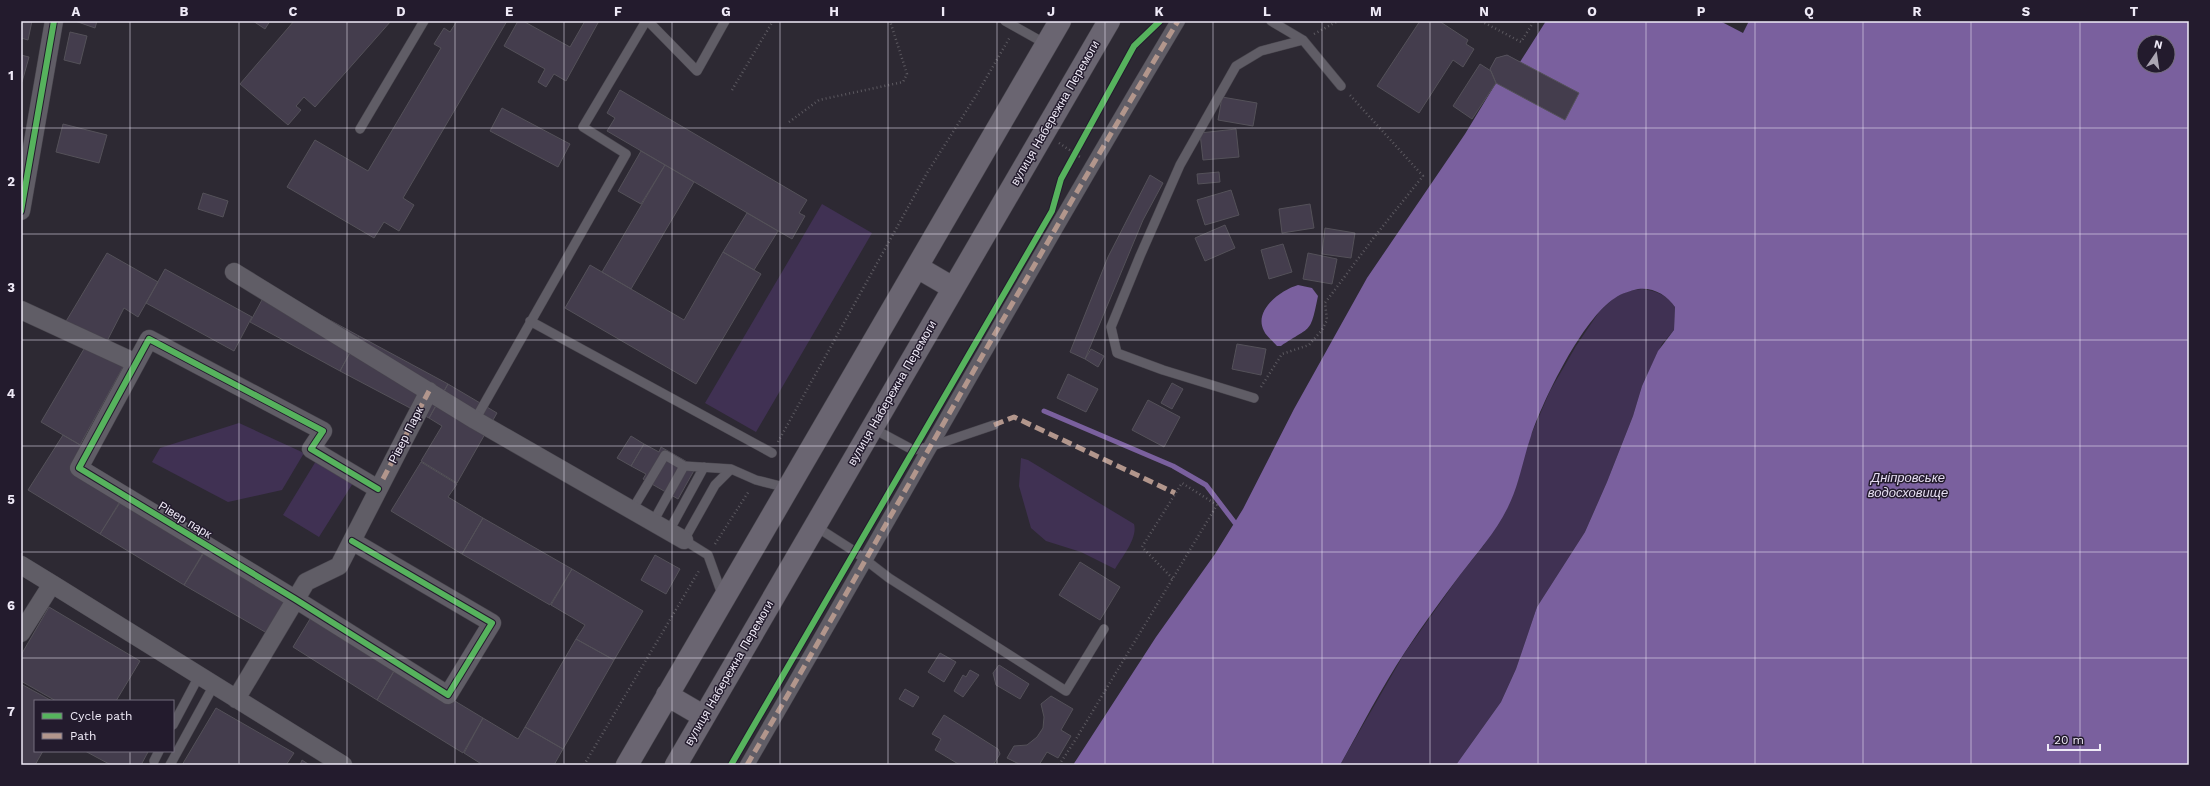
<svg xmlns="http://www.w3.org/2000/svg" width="2210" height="786" viewBox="0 0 2210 786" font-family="'Work Sans',sans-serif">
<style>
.green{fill:#403153}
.water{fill:#7a609e;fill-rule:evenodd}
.pier{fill:#2d2933}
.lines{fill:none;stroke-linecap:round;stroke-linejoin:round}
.stream{stroke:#7a609e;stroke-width:5}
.building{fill:#443d4d;stroke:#545159}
.service-casing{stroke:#49464e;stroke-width:10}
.pedestrian-casing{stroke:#49464e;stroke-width:15}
.minor-casing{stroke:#49464e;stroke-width:19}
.primary-casing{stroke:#49464e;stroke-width:23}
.path{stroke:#5c5960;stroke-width:2.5;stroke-dasharray:1 3;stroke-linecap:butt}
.service{stroke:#605d66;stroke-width:9}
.pedestrian{stroke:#605d66;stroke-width:14}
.minor{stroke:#605d66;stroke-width:18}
.primary{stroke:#6a6571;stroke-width:22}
.quiet{stroke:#b2968c;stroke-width:5;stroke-dasharray:10 5;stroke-linecap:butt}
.cycleway-casing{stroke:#231b2d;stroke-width:8}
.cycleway{stroke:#56b35d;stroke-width:6}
.grid{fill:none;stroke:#efeaf7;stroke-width:1;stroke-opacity:0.55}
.labels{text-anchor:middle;stroke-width:3;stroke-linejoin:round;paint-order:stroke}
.street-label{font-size:12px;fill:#efeaf7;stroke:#231b2d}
.water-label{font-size:13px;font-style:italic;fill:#e5ddf1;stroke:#231b2d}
.neatline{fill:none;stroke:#efeaf7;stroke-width:1.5}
.grid-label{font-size:13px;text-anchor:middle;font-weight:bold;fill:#efeaf7}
</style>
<rect width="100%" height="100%" fill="#2d2933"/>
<path class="green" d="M822,204L872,233L756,432L705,403Z
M1642,289C1656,291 1666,294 1675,307L1674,330L1662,344L1642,386L1633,416L1607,482L1585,532L1537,607L1516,669L1501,702L1456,765H1340L1404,654L1460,575L1484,545L1508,506L1531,435L1550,391L1576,346L1599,312L1614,298L1628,291Z
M239,423L304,453L282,490L228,502L152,462L160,448Z
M1021,458L1028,460L1134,524C1138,538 1122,557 1115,569L1081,552L1046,541L1031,528L1019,486Z
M316,461L353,483L319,537L283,515Z"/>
<path class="water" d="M1546,21H2189V765H1456L1501,702L1516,669L1537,607L1585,532L1607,482L1633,416L1642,386L1658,351L1674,330L1675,307C1667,295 1653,287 1638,289C1630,291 1622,293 1615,298C1583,318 1543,400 1531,436C1523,459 1519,485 1508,507C1496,532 1477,553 1460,575C1441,600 1422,626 1405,652C1381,688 1361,728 1340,765H1073L1156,637L1215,554L1243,509L1294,409L1367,278L1465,134L1496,83L1490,69L1496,58L1507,55L1520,62ZM2144,42H2168V66H2144Z
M1298,285L1312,288L1318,296C1310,335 1312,325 1281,346H1277C1273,341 1266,336 1264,331C1253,310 1281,290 1298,285Z"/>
<path class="pier" d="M1720,21H1749L1743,33Z"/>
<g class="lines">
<path class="stream" d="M1044,411L1173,466L1206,485L1235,523"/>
</g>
<path class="building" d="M21,21H32L28,40L21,38Z
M75,21H97L95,28Z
M253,21H270L265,29Z
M294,21H391L315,107L304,97L296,106L301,110L288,125L240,84Z
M457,21H507L403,198L414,205L399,231L384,222L374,238L287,187L315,140L368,171L441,48L434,44L444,28L450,32Z
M518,21H523L570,47L585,21H599L566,81L554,74L546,87L538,82L545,69L504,46Z
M1420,21H1439L1468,40L1466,44L1474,49L1463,67L1453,60L1419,113L1377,86Z
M70,32L87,36L80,64L64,60Z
M21,55L29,57L22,82H21Z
M1507,55L1579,93L1565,120L1496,83L1490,69L1496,58Z
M1480,64L1491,71L1496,83L1472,119L1453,106Z
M620,90L807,200L799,213L805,216L792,239L607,131L615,118L607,113Z
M1222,97L1257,103L1253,126L1218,120Z
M502,108L570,144L558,167L490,131Z
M63,124L107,135L99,163L56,152Z
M1236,129L1239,157L1203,160L1200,133Z
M641,151L665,165L641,204L618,191Z
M665,165L694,182L631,289L602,272Z
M1219,172L1220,182L1198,184L1197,174Z
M1150,175L1163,183L1143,220L1085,359L1070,352L1108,257Z
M1231,190L1239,215L1205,225L1197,200Z
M203,193L228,201L223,217L198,209Z
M1310,204L1314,228L1282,233L1279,209Z
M747,213L778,231L754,270L723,252Z
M1225,225L1235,248L1205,261L1195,238Z
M1325,228L1355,233L1351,258L1322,254Z
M1283,244L1292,272L1269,279L1261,250Z
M723,252L761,274L696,384L565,308L590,265L684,320Z
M107,253L158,282L138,317L124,308L105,345L65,323Z
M1308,253L1337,259L1332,284L1303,279Z
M165,269L252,317L234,351L146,303Z
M269,287L359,336L340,371L250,322Z
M359,336L448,384L429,418L340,371Z
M91,337L128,358L80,445L41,422Z
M1237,344L1266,349L1261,375L1232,369Z
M1091,349L1104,356L1098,367L1085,359Z
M1068,374L1098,389L1086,412L1057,398Z
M1172,383L1183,389L1172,409L1161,403Z
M448,384L497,413L457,483L421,461L442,426L429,418Z
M1148,400L1180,417L1164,447L1132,430Z
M63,435L96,454L84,474L122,498L100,534L28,490Z
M631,436L644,444L631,466L617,458Z
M644,444L659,452L661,447L696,467L678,499L643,479L646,474L631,466Z
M421,462L457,484L448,497L483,518L462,554L391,511Z
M123,498L206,548L184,585L100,534Z
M483,518L572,569L550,605L462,554Z
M207,548L294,599L272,636L184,585Z
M655,555L680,569L666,594L641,580Z
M1080,562L1120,587L1100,620L1059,595Z
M572,569L643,611L614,660L576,639L585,625L551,605Z
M49,607L140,661L116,701H56L21,681V655Z
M313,614L397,666L377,700L293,647Z
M576,639L614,660L563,749L525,727Z
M940,653L956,662L944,682L928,672Z
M999,665L1029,684L1020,699L996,685L993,673Z
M397,666L483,718L463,753L377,700Z
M970,670L979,675L963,697L954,691L963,675L966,677Z
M21,684L52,701H35V751H43L35,765H21Z
M905,689L919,697L913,707L899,699Z
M1051,696L1073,709L1061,730L1071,736L1058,758L1047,752L1039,765H1021L1007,758L1014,746L1027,745L1037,737L1043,728L1044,717L1041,704Z
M216,708L294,753L286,765H182Z
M944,715L998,749L1000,754L993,765H960L935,750L941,739L932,734Z
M483,718L518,739L525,727L563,749L554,765H483L464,753Z
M85,751H146L148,752L141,765H111Z
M302,760L308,764L310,765H300Z"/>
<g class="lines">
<g class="service-casing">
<path id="service" d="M648,21L697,71L725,21
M1005,21L1046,44
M1271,21L1303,40L1341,86
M360,129L424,21
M530,321L772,453
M1254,398L1163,370L1117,353L1111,327L1140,256L1180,165L1236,66L1261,51L1303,40
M475,420L626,154L583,127L646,21
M872,428L913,450L929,447L994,425
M632,510L665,455L684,466L731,469
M653,522L684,466
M815,526L854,551L889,578L1066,691L1104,629
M669,531L704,467
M723,597L708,555L684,540L715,485L731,469L756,480L788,488
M173,725L199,676
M154,761L159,751
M170,765L214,685"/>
</g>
<g class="pedestrian-casing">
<path id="pedestrian" d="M747,765C892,517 1030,267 1178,21"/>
</g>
<g class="minor-casing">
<path id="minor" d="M21,211L54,21
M234,272L475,420L684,540
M21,310L136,363
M352,541L492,623L448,695L295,599L79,468L149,339L323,431L311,449L378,489
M21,565L52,584L21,633
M52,584L343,765
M236,699L306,582L339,566L429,391"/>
</g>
<g class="primary-casing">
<path id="primary" d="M917,267L953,288
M667,695L703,716
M627,765L1060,21
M676,765L1109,21"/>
</g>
<path class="path" d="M1481,21L1521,42L1534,21
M1314,34L1338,21
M732,90L773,21
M789,122L819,100L903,82L907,74L890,21
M1059,143L1080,157
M1261,387L1282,354L1309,345L1322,330L1327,320L1325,303L1375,236L1423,176L1349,94
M778,442L927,173L977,94L1010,37
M715,544L749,491
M584,765L700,569
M1059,765L1076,739L1217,505L1182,483L1142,547L1173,579"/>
<use href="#service" class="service"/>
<use href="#pedestrian" class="pedestrian"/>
<use href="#minor" class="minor"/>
<use href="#primary" class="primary"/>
<path class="quiet" d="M994,425L1014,417L1175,493
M383,479L429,391
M747,765C892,517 1030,267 1178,21"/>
<g class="cycleway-casing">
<path id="cycleway" d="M21,211L54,21
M352,541L492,623L448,695L295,599L79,468L149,339L323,431L311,449L378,489
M731,765L1052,211L1061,179L1134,46L1160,21"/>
</g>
<use href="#cycleway" class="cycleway"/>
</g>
<path class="grid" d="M130,21V701M239,21V765M347,21V765M455,21V765M564,21V765M672,21V765M780,21V765M888,21V765M997,21V765M1105,21V765M1213,21V765M1322,21V765M1430,21V765M1538,21V765M1646,21V765M1755,21V765M1863,21V765M1971,21V765M2080,21V765M21,128H2189M21,234H2189M21,340H2189M21,446H2189M21,552H2189M21,658H2189M130,751V765"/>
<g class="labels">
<g class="street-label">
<text transform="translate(1055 113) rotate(-60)" y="4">вулиця Набережна Перемоги</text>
<text transform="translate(892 393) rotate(-60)" y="4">вулиця Набережна Перемоги</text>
<text transform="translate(406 435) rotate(-63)" y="4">Рівер Парк</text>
<text transform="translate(185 520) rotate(31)" y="4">Рівер парк</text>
<text transform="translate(729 673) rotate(-60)" y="4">вулиця Набережна Перемоги</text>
</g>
<g class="water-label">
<text x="1908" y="482">Дніпровське<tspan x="1908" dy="15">водосховище</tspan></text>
</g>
</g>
<rect width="2210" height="786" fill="none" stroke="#231b2d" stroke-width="44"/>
<rect x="34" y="700" width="140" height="52" fill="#231b2d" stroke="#756e7e"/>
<rect x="42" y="713" width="20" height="6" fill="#56b35d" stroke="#756e7e"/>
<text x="70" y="720" font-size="12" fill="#efeaf7">Cycle path</text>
<rect x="42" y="733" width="20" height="6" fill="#b2968c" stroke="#756e7e"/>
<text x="70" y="740" font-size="12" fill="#efeaf7">Path</text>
<g transform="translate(2156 54) rotate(13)"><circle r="19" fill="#231b2d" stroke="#756e7e"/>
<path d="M0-3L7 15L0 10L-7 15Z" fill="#aba6b2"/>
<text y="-6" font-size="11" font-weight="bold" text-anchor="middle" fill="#efeaf7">N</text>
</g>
<path d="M2048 744v6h52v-6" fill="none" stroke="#efeaf7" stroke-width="2"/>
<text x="2054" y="744" font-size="12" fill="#efeaf7" stroke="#231b2d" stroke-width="3" paint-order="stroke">20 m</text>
<rect x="22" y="22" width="2166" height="742" class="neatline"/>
<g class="grid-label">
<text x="76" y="16">A</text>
<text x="184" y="16">B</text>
<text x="293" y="16">C</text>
<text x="401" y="16">D</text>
<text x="509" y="16">E</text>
<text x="618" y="16">F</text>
<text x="726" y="16">G</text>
<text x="834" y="16">H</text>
<text x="943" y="16">I</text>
<text x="1051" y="16">J</text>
<text x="1159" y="16">K</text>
<text x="1267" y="16">L</text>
<text x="1376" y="16">M</text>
<text x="1484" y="16">N</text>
<text x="1592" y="16">O</text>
<text x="1701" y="16">P</text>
<text x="1809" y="16">Q</text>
<text x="1917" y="16">R</text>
<text x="2026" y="16">S</text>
<text x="2134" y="16">T</text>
<text x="11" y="80">1</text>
<text x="11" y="186">2</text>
<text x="11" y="292">3</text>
<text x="11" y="398">4</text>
<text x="11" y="504">5</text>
<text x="11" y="610">6</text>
<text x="11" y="716">7</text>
</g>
</svg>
